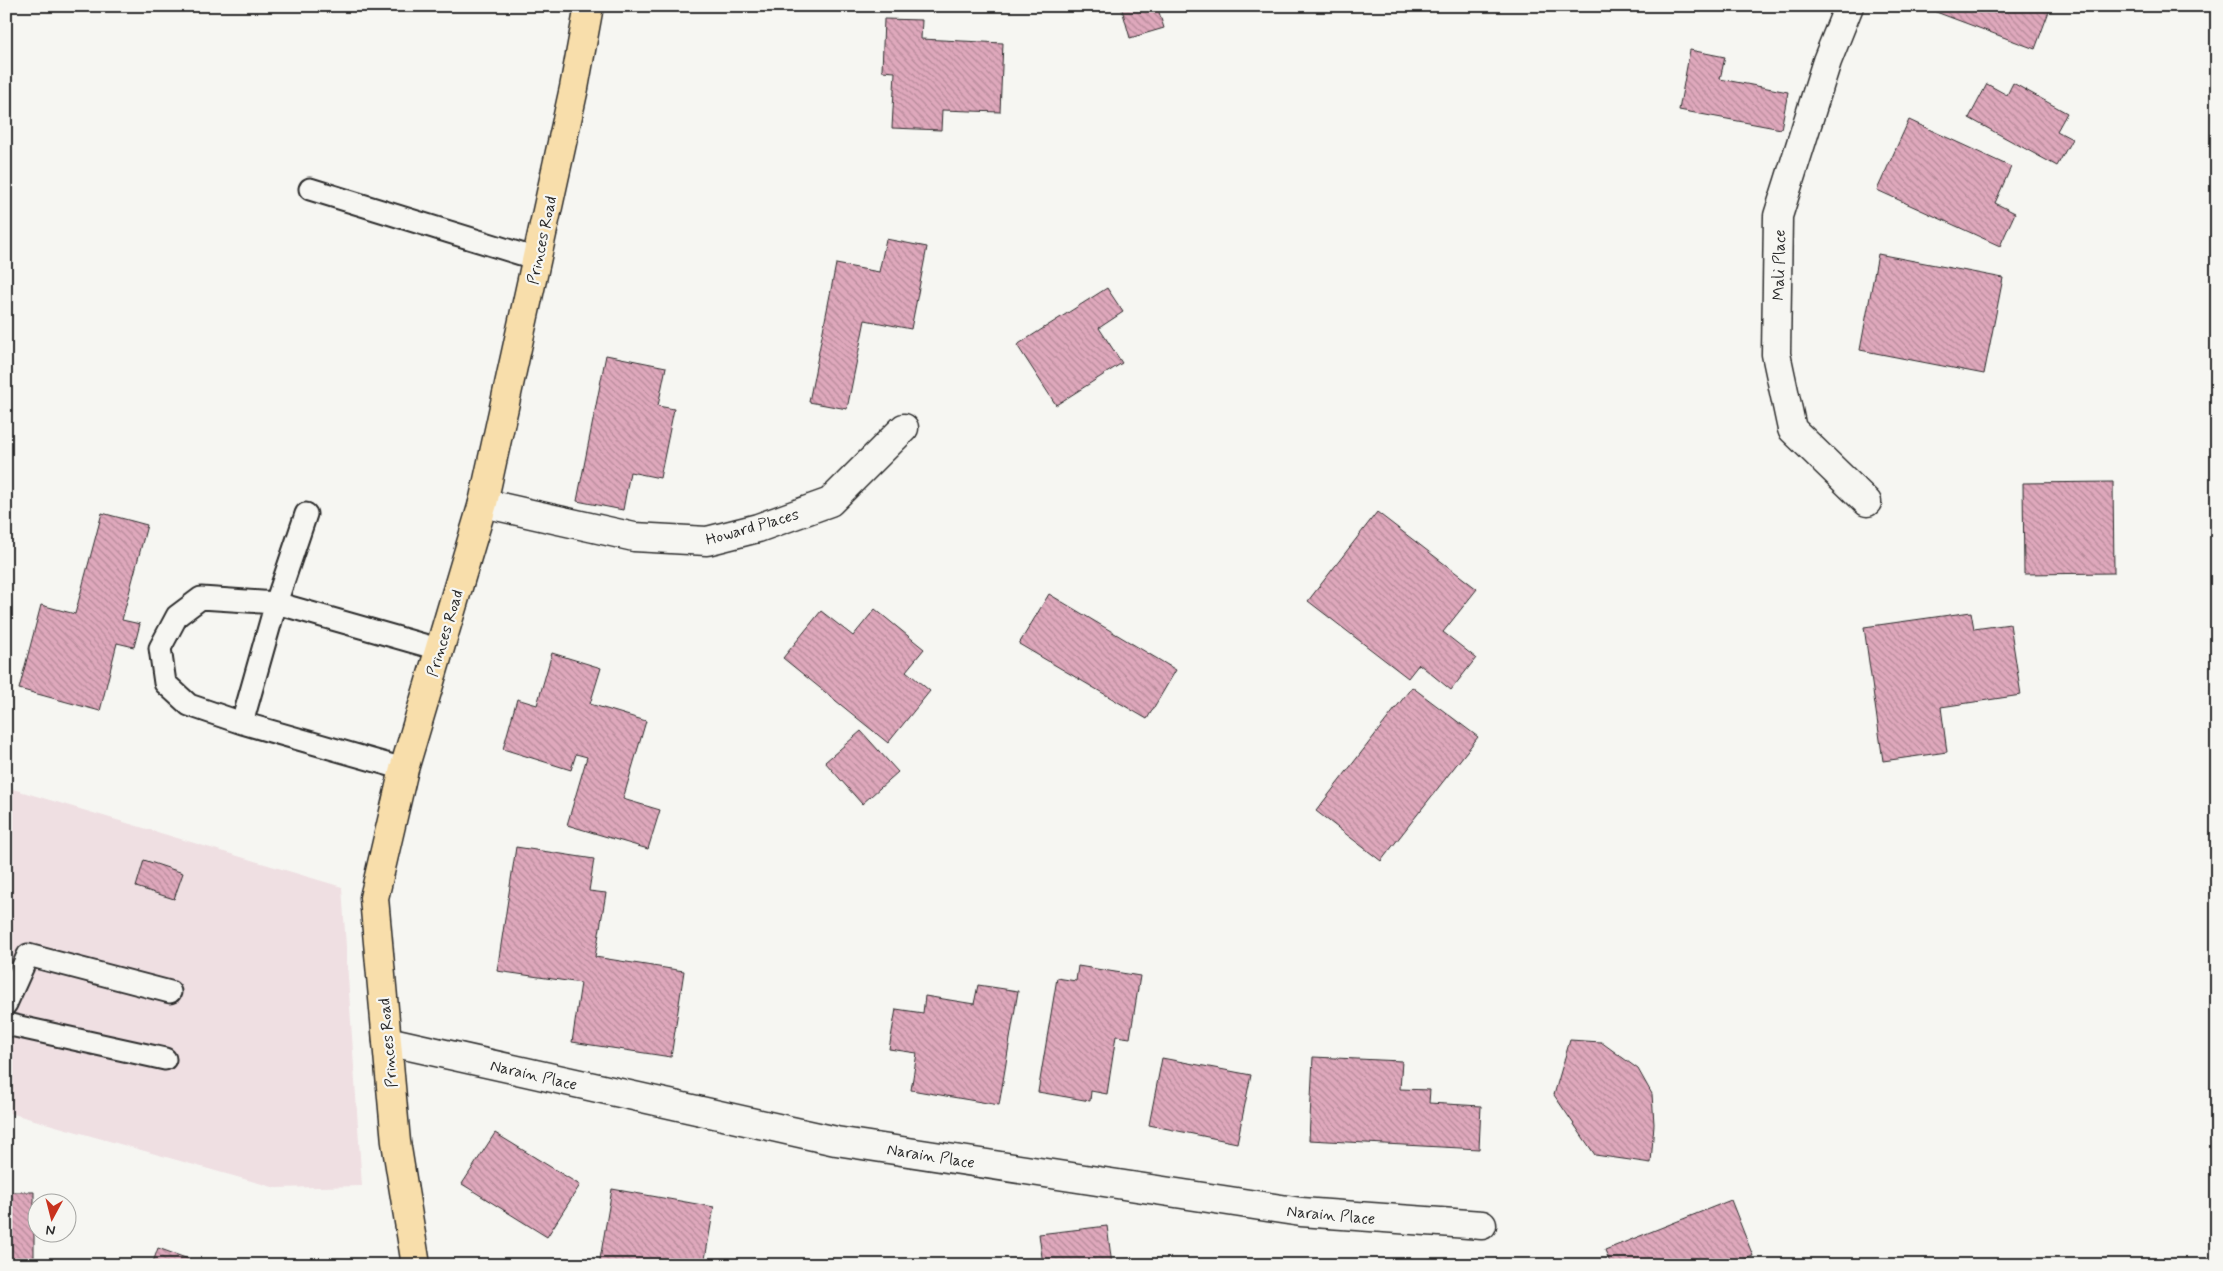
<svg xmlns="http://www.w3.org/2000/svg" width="2223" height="1271" viewBox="0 0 2223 1271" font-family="Mynerve,sans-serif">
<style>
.built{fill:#efdfe2}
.building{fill:url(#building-back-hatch);stroke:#2b2b2b}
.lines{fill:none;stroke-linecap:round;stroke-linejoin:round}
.service-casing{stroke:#2b2b2b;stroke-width:25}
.minor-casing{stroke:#2b2b2b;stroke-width:31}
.primary-casing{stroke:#2b2b2b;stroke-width:31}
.service{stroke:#f6f6f2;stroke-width:21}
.minor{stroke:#f6f6f2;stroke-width:28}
.primary{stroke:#f8deab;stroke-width:28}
.labels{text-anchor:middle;stroke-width:4.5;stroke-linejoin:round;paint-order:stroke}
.street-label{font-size:16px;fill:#2b2b2b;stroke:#f6f6f2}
</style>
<defs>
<pattern id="building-back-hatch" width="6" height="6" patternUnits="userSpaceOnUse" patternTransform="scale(1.25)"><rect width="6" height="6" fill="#dfa8bc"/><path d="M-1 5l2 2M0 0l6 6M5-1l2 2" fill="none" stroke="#b58999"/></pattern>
</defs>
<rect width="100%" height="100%" fill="#f6f6f2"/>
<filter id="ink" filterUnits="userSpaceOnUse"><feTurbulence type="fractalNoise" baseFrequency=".02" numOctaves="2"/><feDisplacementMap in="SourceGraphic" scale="10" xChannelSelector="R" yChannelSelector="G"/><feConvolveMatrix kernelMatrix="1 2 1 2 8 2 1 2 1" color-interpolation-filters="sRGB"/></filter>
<g filter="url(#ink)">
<path class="built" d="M6,787L342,887L362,1186L276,1188L6,1112Z"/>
<path class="building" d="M1121,6H1157L1164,28L1130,38Z
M1920,6H2051L2035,49Z
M884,19L922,20L921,39L1003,43L1000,112L942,110L941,130L892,128L895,72L882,71Z
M1690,50L1725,57L1720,79L1788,92L1781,129L1679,110Z
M2013,83L2067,113L2057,131L2072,139L2057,166L1969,118L1987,84L2007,95Z
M1909,120L2011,167L1995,203L2015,213L2000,246L1877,190Z
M886,239L927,247L911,329L865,320L847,409L809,402L836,264L879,272Z
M1878,254L2003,278L1984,374L1860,350Z
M1107,288L1123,312L1099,328L1122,363L1056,405L1017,345Z
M606,355L666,367L658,406L674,409L660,478L630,472L623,510L577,501Z
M2113,482L2114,573L2024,574L2023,483Z
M1377,512L1477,589L1443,632L1476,658L1451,690L1419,664L1408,678L1308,601Z
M102,513L147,525L122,620L140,624L134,647L117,643L100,711L19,689L41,605L75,614Z
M1049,594L1176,670L1147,719L1019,644Z
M875,609L924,649L906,671L930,691L888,743L783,658L821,611L853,636Z
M1971,612L1974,629L2010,624L2021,695L1941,707L1947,752L1883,761L1864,627Z
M552,653L601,668L590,704L646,721L623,799L660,810L648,849L567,825L587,757L576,754L571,770L503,749L517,699L537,705Z
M1412,687L1478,737L1381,861L1316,811Z
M861,731L898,772L862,804L825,762Z
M516,847L594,859L589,891L606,893L595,957L684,971L671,1057L572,1042L581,983L497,971Z
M144,860L183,873L174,899L136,887Z
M1078,966L1140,976L1130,1038L1116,1036L1107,1094L1091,1091L1090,1101L1038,1092L1057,978L1076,981Z
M978,985L1018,991L999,1105L911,1090L917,1053L889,1049L896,1009L923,1013L925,996L974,1004Z
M1570,1040L1601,1042L1638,1069L1652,1094L1654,1124L1651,1163L1595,1155L1554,1095Z
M1313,1057L1402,1061L1400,1089L1430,1090L1429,1103L1481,1106L1479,1149L1309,1140Z
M1162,1058L1251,1075L1237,1143L1149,1125Z
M495,1133L580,1185L547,1237L462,1184Z
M612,1189L714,1207L704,1265H599Z
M6,1192H34V1265H6Z
M1731,1200L1753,1256L1731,1265H1611L1605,1250Z
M1107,1226L1112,1265H1043L1039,1234Z
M158,1248L205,1265H152Z"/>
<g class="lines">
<g class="service-casing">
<path id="service" d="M310,189L537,259
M242,723L276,603L306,514
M404,769L242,723L189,705L165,683L160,648L177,616L201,598L276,603L438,649
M6,1004L28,955L170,992
M6,1024L165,1059"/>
</g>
<g class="minor-casing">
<path id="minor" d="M1849,6L1827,61L1778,216L1776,354L1792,429L1867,502
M483,503L634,537L707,541L758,528L830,502L904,428
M387,1041L836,1141L1301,1212L1482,1225"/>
</g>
<g class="primary-casing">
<path id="primary" d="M416,1265L396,1142L374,898L404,769L483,503L574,88L589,6"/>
</g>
<use href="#service" class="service"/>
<use href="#minor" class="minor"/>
<use href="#primary" class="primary"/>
</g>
</g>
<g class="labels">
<g class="street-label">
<text transform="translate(541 240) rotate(-78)" y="6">Princes Road</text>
<text transform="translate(1778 265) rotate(-89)" y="6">Mali Place</text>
<text transform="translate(752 526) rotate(-16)" y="6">Howard Places</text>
<text transform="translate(444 633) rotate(-73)" y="6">Princes Road</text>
<text transform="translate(387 1043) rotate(-95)" y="6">Princes Road</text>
<text transform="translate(534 1074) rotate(13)" y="6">Narain Place</text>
<text transform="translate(931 1155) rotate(9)" y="6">Narain Place</text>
<text transform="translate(1331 1214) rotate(5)" y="6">Narain Place</text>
</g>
</g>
<rect width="2223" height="1271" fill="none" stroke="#f6f6f2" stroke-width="25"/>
<rect x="12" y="12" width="2198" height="1246" fill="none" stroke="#2b2b2b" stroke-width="2" filter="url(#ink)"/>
<g transform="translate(52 1218) rotate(187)"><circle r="24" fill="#f6f6f2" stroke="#a5a5a2"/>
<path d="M0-4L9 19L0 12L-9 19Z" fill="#c8321e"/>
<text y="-8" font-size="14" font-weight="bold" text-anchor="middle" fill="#2b2b2b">N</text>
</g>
</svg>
